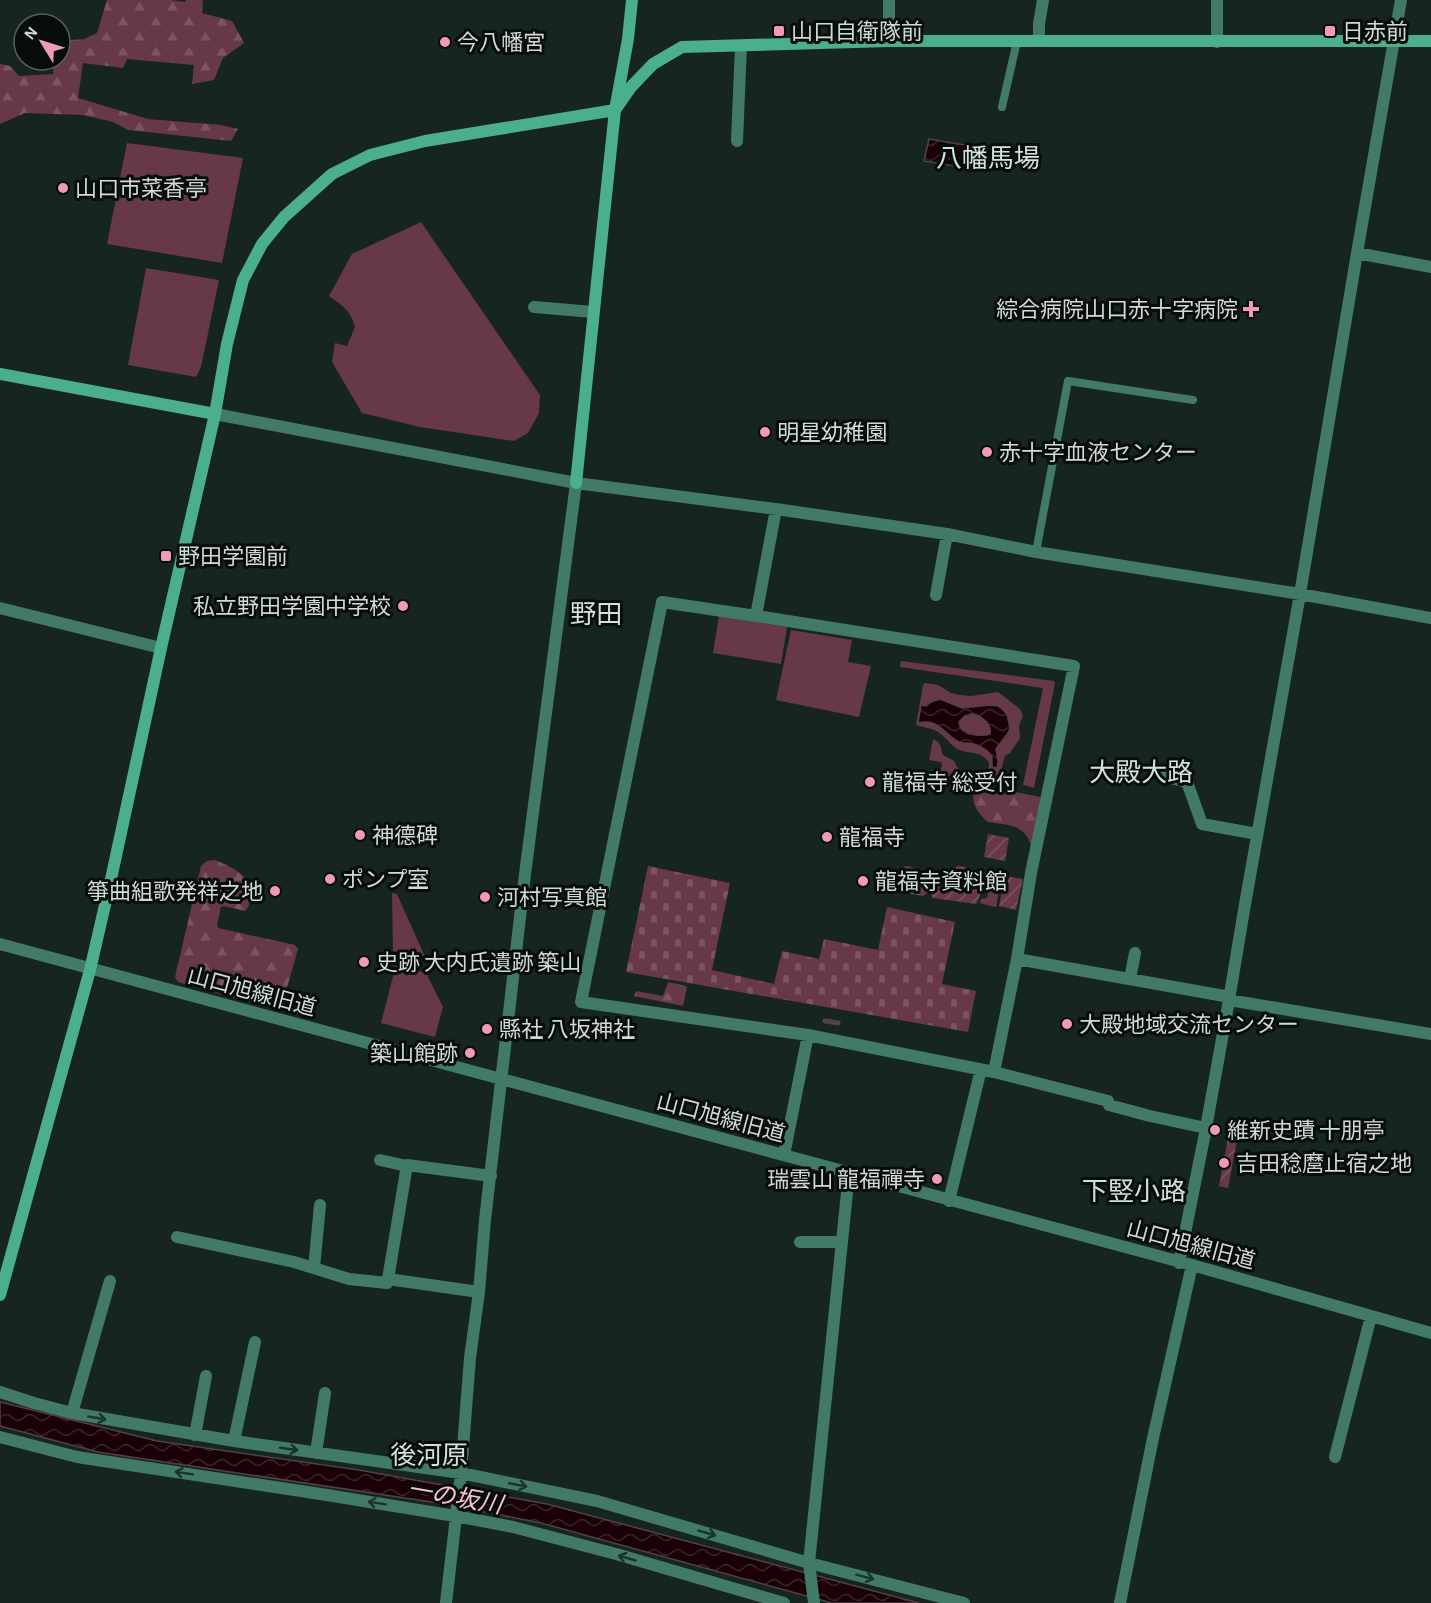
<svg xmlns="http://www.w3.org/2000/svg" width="1431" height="1603" viewBox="0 0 1431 1603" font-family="'Alegreya Sans','Noto Sans JP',sans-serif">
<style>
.green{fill:#673847}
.forest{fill:url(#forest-firs)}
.cemetery{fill:url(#cemetery-stones)}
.garden{fill:url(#garden-furrows)}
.water{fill:url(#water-waves);stroke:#524146;stroke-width:1.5;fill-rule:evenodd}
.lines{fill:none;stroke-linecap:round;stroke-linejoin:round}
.stream{stroke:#524146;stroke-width:5}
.lane{stroke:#417b66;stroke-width:8}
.street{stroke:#417b66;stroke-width:12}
.secondary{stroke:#4bae8c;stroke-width:12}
.oneway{stroke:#1b342b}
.poi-dot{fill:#f09ab5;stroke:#070d0b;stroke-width:2}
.labels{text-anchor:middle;stroke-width:6;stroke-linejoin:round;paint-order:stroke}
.poi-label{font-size:22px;fill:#d1dad6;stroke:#070d0b;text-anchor:start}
.street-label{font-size:22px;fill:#d1dad6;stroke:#070d0b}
.water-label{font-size:24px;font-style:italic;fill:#ffc0d2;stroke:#070d0b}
.quarter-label{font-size:26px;fill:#d0e2da;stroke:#070d0b}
</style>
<defs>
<pattern id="forest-firs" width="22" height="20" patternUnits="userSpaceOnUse" patternTransform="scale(1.5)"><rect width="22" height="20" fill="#673847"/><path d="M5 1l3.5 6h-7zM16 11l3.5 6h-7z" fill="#7c5461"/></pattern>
<pattern id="cemetery-stones" width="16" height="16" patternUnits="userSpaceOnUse" patternTransform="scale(1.5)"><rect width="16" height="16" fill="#673847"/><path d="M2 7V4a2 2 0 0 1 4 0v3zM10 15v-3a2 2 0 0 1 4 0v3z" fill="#7c5461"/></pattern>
<pattern id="garden-furrows" width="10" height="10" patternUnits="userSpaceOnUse" patternTransform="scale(1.5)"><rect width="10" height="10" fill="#673847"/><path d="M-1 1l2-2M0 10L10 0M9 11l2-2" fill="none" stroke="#7c5461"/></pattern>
<pattern id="water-waves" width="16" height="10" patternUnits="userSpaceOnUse" patternTransform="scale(1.5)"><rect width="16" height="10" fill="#1b0009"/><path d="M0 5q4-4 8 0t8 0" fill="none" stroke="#3b252c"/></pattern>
</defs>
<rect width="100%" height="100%" fill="#172520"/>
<path class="green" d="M127,143L243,158L222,263L107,244Z
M421,222L540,395L539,413L528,433L514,441L420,427L362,413L332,362L335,343L347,346L355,327C351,311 343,306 329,296L352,254Z
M146,268L219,280L201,367L196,377L128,365Z
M719,616L787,627L781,664L713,653Z
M791,630L852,640L848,662L871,666L859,717L776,700Z
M901,661L1054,681L1055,683L1034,788L1023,785L1043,688L900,667Z
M925,683L938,685L951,693L960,695L971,696L998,692L1020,709L1023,716L1019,726L1020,738L1010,753L1005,756L999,777L988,773C989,769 990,763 987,760C980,751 969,754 960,750C952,747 949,741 942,735C935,728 925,728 916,725L923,685Z
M933,739C941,742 941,748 943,755L954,761L961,774L969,779V782L967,785L942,779L939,777L942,765L941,762L929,760Z
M392,893L397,894L425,957L393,951Z
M396,965L426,973L443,1007L435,1037L381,1023Z"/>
<path class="forest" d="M107,0H171L185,2L186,0H203L202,13L232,21L244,43L223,58L214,80L192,84L194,65L127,59L123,68L83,63L78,98L148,119L221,125L238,129L231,141L128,130L113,122L83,115L25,113L0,124V64L10,66L19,76L53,74L54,60H60V41L84,39L97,33Z
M981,785L1040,797L1042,800L1031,845C1025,824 1007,825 988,822C977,813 965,795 981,785Z
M215,860C232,867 253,876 250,897C249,903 250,906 245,911L224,906L221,907L217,925L218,928L295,945L298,949L286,991L282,994L269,991C263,994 262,1000 257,1004L178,982L175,977L201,866L207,861Z
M907,866L921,870L931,884L928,893L923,896L892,890L889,887C892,873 893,869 907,866Z
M993,874L1002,876V877L996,906L995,907L980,903L981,899L987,898L992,875Z
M668,982L686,986L687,987L683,1006L634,996L636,991L663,996Z"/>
<path class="cemetery" d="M648,866L730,883L712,970L774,984L782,951L819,959L824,939L878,950L887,907L955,922L942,984L976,991L968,1032L626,972Z"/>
<path class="garden" d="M988,834L1009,838L1005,861L984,857Z
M960,866L981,871C985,879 981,897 976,904L933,898L931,895C935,878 941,869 960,866Z
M1005,876L1023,879L1016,910L999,906Z
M1228,1138L1237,1140L1228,1188L1219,1186Z"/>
<path class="water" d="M929,139L965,145L961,167L924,161Z
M940,699L962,708L991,705L998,706L1002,709L1007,714L1010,728L1008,733L996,749L998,762L997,768L992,767V757C988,749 977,744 968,743C964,743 964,744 959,742C943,734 940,718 918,723L921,705L926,706L931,702ZM972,714C981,716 992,723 990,734C984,736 970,736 964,731C960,729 960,726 959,722L965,716Z
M0,1402L157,1441L359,1470L547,1504L919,1603H832L541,1523L445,1504L98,1452L0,1426Z"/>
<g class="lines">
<path class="stream" d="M825,1021L838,1023"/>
<path class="lane" d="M1002,107L1017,41
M1036,552L1068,381L1193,400"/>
<path class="street" d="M889,0V41
M1039,41V24L1043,0
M1217,42V0
M737,141L741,46
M1357,253L1431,267
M534,307L593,312
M215,414L576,483L776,509L947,534L1036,552L1300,594L1431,618
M936,595L947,534
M0,608L161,648
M756,616L776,509
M1162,776L1187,782L1202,824L1257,834
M0,944L1192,1265L1431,1333
M1017,959L1230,997
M1130,979L1135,953
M1229,1000L1431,1034
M994,1072L1017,959L1031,873L1074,666L756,616L662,602L581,1002L808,1035L994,1072L1108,1101L1109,1105L1150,1116L1206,1128
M784,1155L808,1035
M380,1160L407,1166
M949,1201L981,1069
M177,1237L294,1262L349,1279L387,1283L388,1279
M800,1242H841
M1179,1263L1206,1128L1229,1000L1244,910L1300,594L1357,253L1401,0
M314,1268L320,1205
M479,1292L388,1279L407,1165L491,1176
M0,1392L34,1403L72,1413L234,1441L461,1473L597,1501L809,1563L964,1603
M72,1413L110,1281
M195,1435L206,1376
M0,1437L77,1457L327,1495L455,1516L513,1527L616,1554L784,1603
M234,1441L255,1342
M316,1453L325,1393
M1335,1457L1371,1316
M446,1603L461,1473L470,1358L479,1292L485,1220L525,874L576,483
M814,1603L809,1563L849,1173
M1120,1603L1153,1438L1192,1265"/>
<path class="secondary" d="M0,374L215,414
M576,483L615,110L628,39L632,0
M0,1295L90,970L111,879L161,648L215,414L227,344L243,280L262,244L284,217L332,174L370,155L425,141L615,110L631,87L653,64L682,47L889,41H1431"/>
</g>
<defs><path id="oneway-shaft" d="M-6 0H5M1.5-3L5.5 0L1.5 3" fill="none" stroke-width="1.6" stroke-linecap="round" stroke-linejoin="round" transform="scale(1.5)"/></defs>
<g class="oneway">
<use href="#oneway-shaft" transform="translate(97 1418) rotate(10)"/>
<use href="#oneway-shaft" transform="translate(289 1449) rotate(8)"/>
<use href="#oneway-shaft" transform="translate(184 1473) rotate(-171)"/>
<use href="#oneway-shaft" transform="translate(518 1485) rotate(11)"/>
<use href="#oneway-shaft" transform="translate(377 1503) rotate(-171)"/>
<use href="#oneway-shaft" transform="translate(707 1533) rotate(16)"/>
<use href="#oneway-shaft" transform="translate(627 1558) rotate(-164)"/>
<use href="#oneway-shaft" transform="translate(865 1577) rotate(15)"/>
</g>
<g class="poi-dot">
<rect x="773" y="25" width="12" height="12" rx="3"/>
<rect x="1324" y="25" width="12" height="12" rx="3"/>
<circle cx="445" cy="42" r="6"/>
<circle cx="63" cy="188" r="6"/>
<path d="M1248 300h6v6h6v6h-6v6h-6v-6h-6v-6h6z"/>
<circle cx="765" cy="432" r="6"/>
<circle cx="987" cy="452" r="6"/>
<rect x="160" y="550" width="12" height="12" rx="3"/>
<circle cx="403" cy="606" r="6"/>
<circle cx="870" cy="782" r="6"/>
<circle cx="360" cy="835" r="6"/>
<circle cx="827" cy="837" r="6"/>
<circle cx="330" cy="879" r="6"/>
<circle cx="863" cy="881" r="6"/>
<circle cx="275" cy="891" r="6"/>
<circle cx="485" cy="897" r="6"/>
<circle cx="364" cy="962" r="6"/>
<circle cx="1067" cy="1024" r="6"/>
<circle cx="487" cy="1029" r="6"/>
<circle cx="470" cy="1053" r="6"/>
<circle cx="1215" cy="1130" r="6"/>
<circle cx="1224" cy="1163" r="6"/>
<circle cx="937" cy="1179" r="6"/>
</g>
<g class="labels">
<g class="poi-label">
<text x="791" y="39">山口自衛隊前</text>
<text x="1342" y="39">日赤前</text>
<text x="457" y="50">今八幡宮</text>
<text x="75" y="196">山口市菜香亭</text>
<text x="1238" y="317" text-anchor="end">綜合病院山口赤十字病院</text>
<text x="777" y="440">明星幼稚園</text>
<text x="999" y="460">赤十字血液センター</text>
<text x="178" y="564">野田学園前</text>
<text x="391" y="614" text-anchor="end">私立野田学園中学校</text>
<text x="882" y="790">龍福寺 総受付</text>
<text x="372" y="843">神德碑</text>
<text x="839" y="845">龍福寺</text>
<text x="342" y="887">ポンプ室</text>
<text x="875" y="889">龍福寺資料館</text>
<text x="263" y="899" text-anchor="end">箏曲組歌発祥之地</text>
<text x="497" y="905">河村写真館</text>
<text x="376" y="970">史跡 大内氏遺跡 築山</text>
<text x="1079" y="1032">大殿地域交流センター</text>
<text x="499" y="1037">縣社 八坂神社</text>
<text x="458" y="1061" text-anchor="end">築山館跡</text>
<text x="1227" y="1138">維新史蹟 十朋亭</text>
<text x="1236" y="1171">吉田稔麿止宿之地</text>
<text x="925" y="1187" text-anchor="end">瑞雲山 龍福禪寺</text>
</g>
<g class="street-label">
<text transform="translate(252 991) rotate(15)" y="8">山口旭線旧道</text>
<text transform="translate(721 1117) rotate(15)" y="8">山口旭線旧道</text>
<text transform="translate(1191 1244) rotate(15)" y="8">山口旭線旧道</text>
</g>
<g class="water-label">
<text transform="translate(455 1497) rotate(10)" y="8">一の坂川</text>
</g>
<g class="quarter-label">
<text x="988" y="167">八幡馬場</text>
<text x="596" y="623">野田</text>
<text x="1141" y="781">大殿大路</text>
<text x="1134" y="1200">下竪小路</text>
<text x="429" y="1464">後河原</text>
</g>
</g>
<g transform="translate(42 42) rotate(308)"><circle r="28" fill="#070d0b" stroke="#585f5c" stroke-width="1.5"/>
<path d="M0-4.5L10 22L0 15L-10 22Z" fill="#f09ab5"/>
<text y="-9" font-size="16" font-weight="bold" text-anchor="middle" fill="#d1dad6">N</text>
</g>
</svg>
